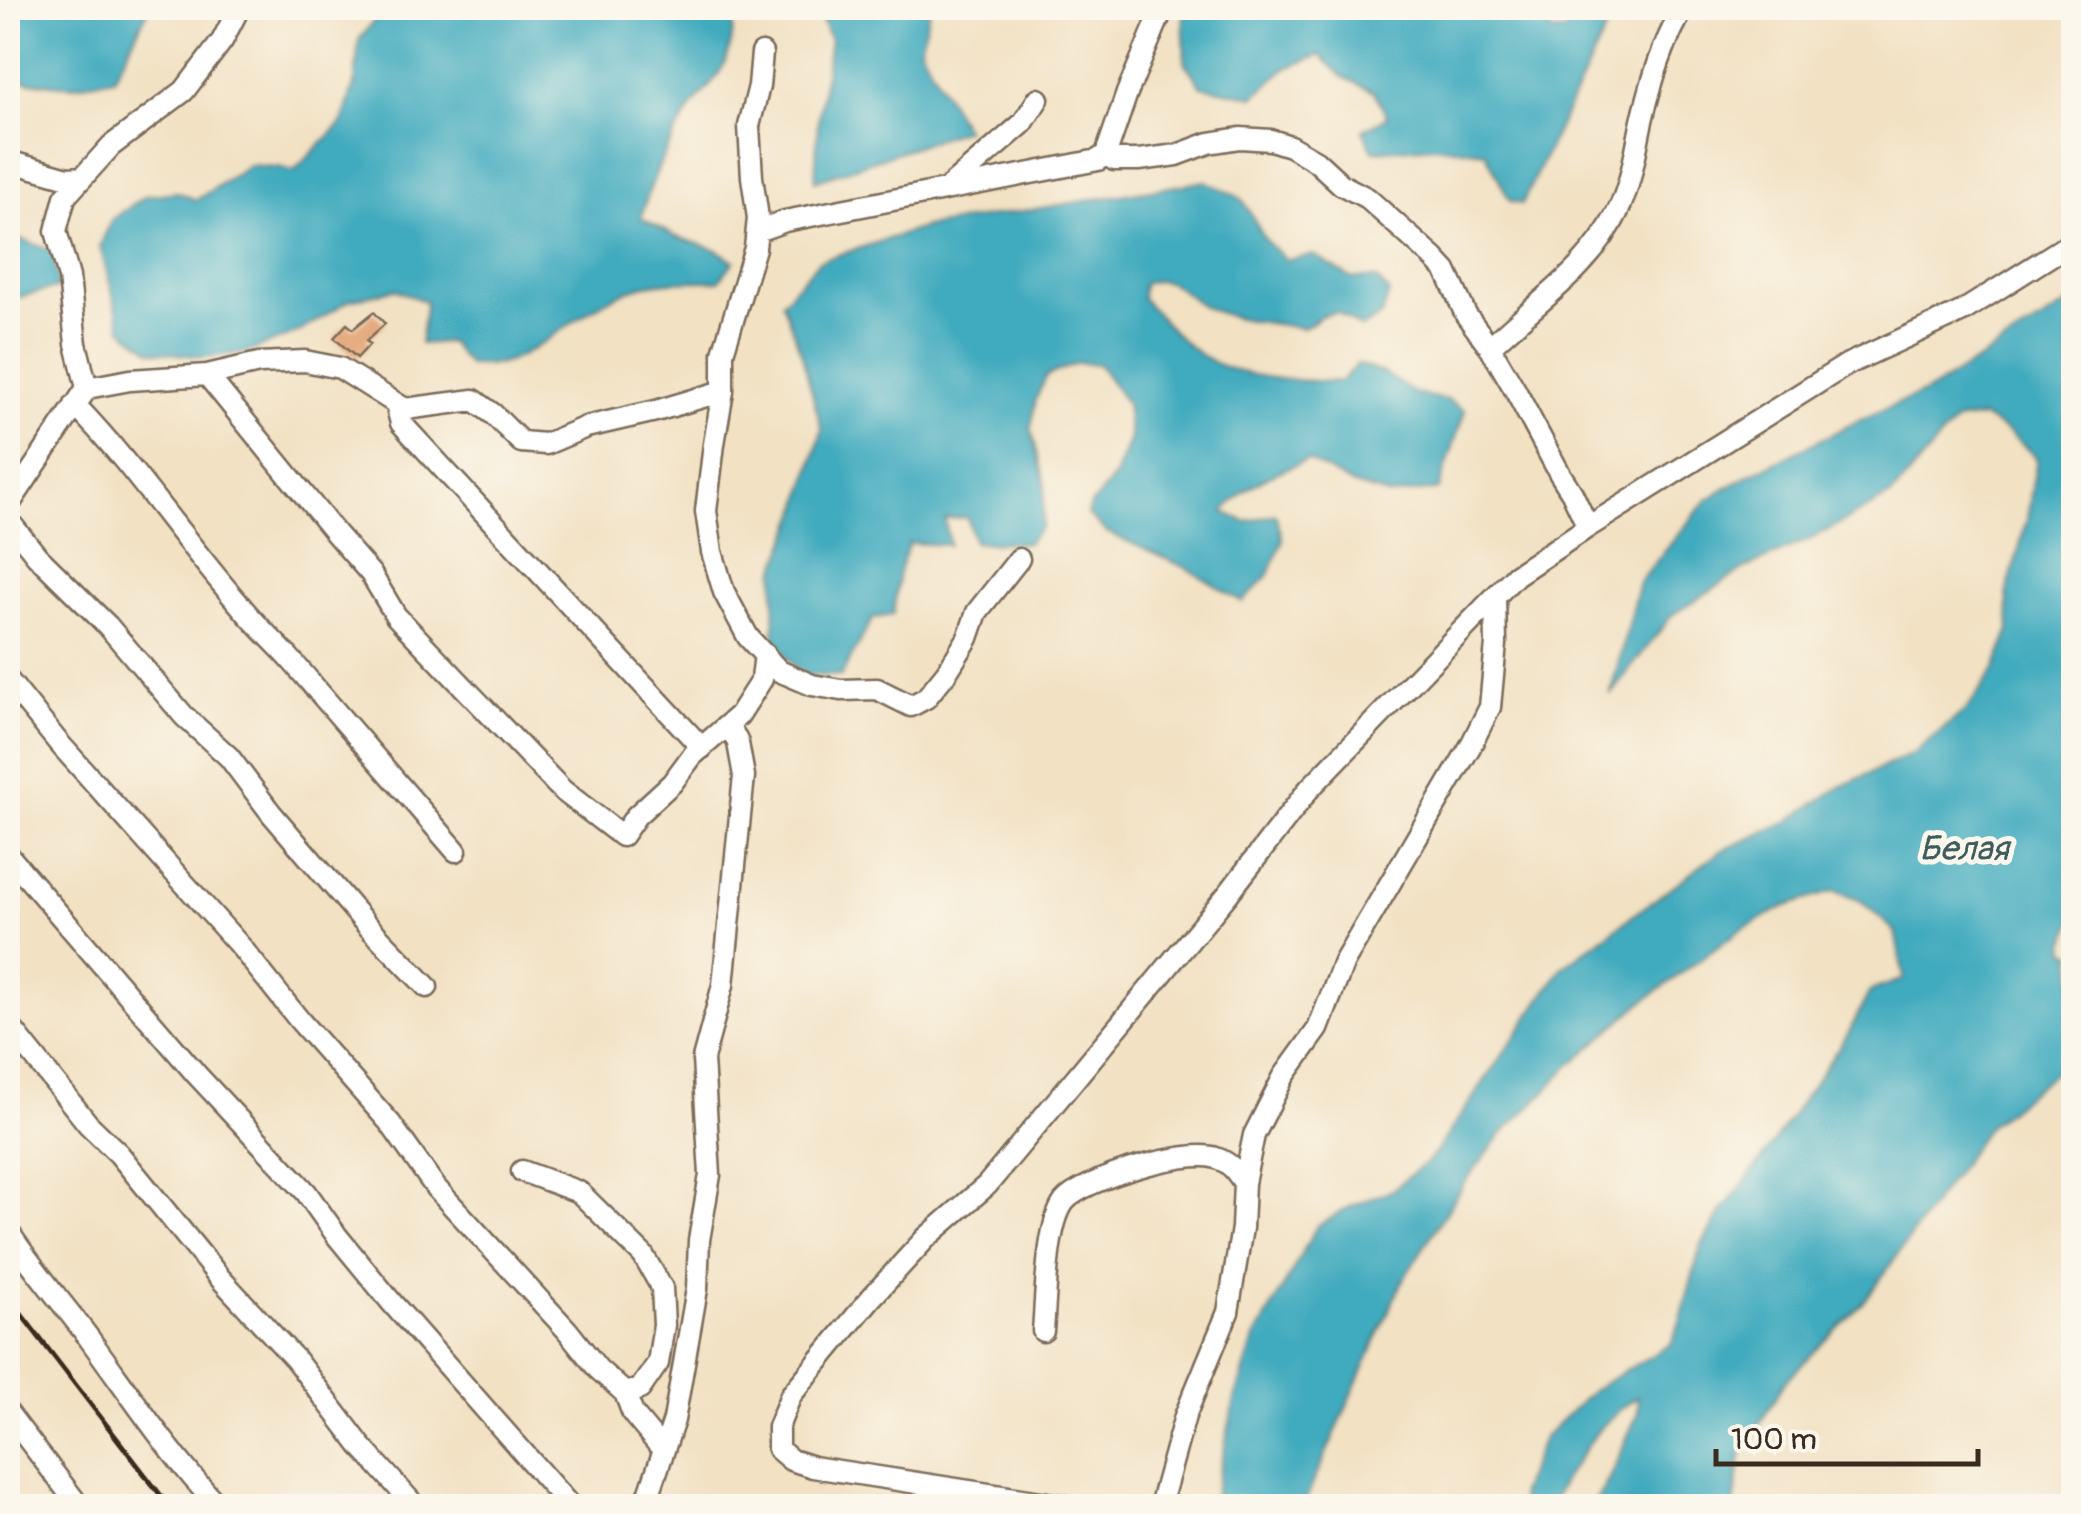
<svg xmlns="http://www.w3.org/2000/svg" width="2081" height="1514" viewBox="0 0 2081 1514" font-family="Pangolin,sans-serif">
<style>
.water{fill:#3faabe;stroke:#3d6a6e;stroke-width:2.5}
.building{fill:#e5a97b}
.lines{fill:none;stroke-linecap:round;stroke-linejoin:round}
.minor-casing{stroke:#7b6a58;stroke-width:25}
.minor{stroke:#fff;stroke-width:20}
.rail{stroke:#3b2a1e;stroke-width:5}
.labels{text-anchor:middle;stroke-width:10;stroke-linejoin:round;paint-order:stroke}
.water-label{font-size:35px;font-style:italic;fill:#3d5d5e;stroke:#fbf7ec}
</style>
<rect width="100%" height="100%" fill="#fbf7ec"/>
<filter id="ink" filterUnits="userSpaceOnUse"><feTurbulence type="fractalNoise" baseFrequency=".01" numOctaves="2"/><feDisplacementMap in="SourceGraphic" scale="20" xChannelSelector="R" yChannelSelector="G"/><feConvolveMatrix kernelMatrix="1 2 1 2 8 2 1 2 1" color-interpolation-filters="sRGB"/></filter>
<filter id="wash" filterUnits="userSpaceOnUse"><feTurbulence type="fractalNoise" baseFrequency=".0048" numOctaves="4" result="noise"/><feDisplacementMap in="SourceGraphic" scale="40" xChannelSelector="R" yChannelSelector="G"/><feGaussianBlur stdDeviation="2.25" result="paint"/><feColorMatrix in="noise" values="0 0 0 0 0 0 0 0 0 0 0 0 0 0 0 0 0 1.4 0 .05"/><feComposite in="paint" operator="in"/></filter>
<g filter="url(#wash)">
<rect width="100%" height="100%" fill="#f2e1c3"/>
<path class="water" d="M17,8H149L114,78L73,86L8,80V13Z
M424,8H734C734,27 732,51 722,68C715,82 702,93 693,105C670,140 651,177 641,218L677,237L717,250L734,261L719,281C694,281 667,280 642,286C592,299 554,343 507,362C496,366 480,365 468,365L449,342L420,344L426,302L395,289L350,300L299,332L245,353L204,357L152,351L122,329L100,246L112,219L146,196L177,192L196,200L250,165L277,167L294,171L342,123L355,81L359,40L375,19Z
M827,8H930L920,48L965,129L815,181L818,121L830,40L819,13Z
M1183,8H1543L1540,15L1552,32L1567,31L1575,8H1616L1522,204L1510,201L1485,152L1436,146L1373,151L1363,130L1387,117L1375,92L1343,77L1320,55L1284,69L1254,97L1201,86L1185,63Z
M1206,181L1242,199L1266,241L1286,260L1314,255L1351,278L1376,279L1389,292L1382,315L1361,328L1337,312L1321,316L1304,328C1272,323 1237,321 1207,308C1182,297 1176,272 1143,284L1142,298C1161,318 1181,343 1204,357C1240,379 1300,382 1341,381L1357,364L1383,373L1416,394L1447,400L1465,410L1439,489L1391,496L1354,485L1308,460C1276,472 1245,484 1224,512L1246,522L1276,514L1283,540L1268,576L1242,602L1187,568L1106,532L1088,515L1091,505L1115,476L1130,438L1126,403L1098,364L1077,363L1046,376L1036,399L1031,428L1045,484L1042,526L1027,543L974,542L967,517L945,519L949,545L909,543L899,571L893,615L873,618L841,676L808,675L799,670L789,661L774,636L775,572L796,518L822,430L802,355L782,302L819,261L925,227Z
M8,235L53,251L59,287L8,300Z
M2073,301L2074,458L2071,463L2066,526L2074,536V789L2064,804L2074,813V918L2065,945L2068,952L2073,953V1058L1989,1125L1864,1302L1785,1381L1741,1455L1734,1506H1591C1609,1484 1617,1461 1628,1435C1634,1421 1641,1412 1638,1397L1623,1407L1600,1428L1564,1479L1551,1506H1521L1520,1493L1543,1438L1593,1390L1671,1344L1680,1322L1701,1246L1722,1211L1762,1159L1848,1034L1870,991L1904,979L1895,931L1861,901L1835,891L1786,906L1739,931L1640,1004L1569,1066L1540,1097L1501,1135L1465,1182L1401,1283L1303,1506H1212L1235,1399L1254,1340L1317,1226L1350,1207L1392,1190L1431,1159L1563,967L1721,851L1787,822L1840,787L1914,753L1967,709L1995,669L2010,629L2007,592L2027,519L2037,458L2009,433L1983,417L1955,421L1892,495L1815,537L1746,568L1672,615L1610,695L1639,582L1707,500L1745,477L1860,420L1930,390Z"/>
<g id="blocks">
<path class="building" d="M374,312L385,324L366,341L370,344L357,358L334,338L347,324L353,329Z"/>
</g>
</g>
<g filter="url(#ink)">
<use href="#blocks" fill-opacity="0" stroke="#7b6a58" stroke-width="2.5"/>
<g class="lines">
<g class="minor-casing">
<path id="minor" d="M1106,154L1114,160H1139L1177,155L1209,143L1240,138L1271,140L1290,146L1316,161L1342,185L1367,198L1434,258L1446,271L1466,315L1490,347L1514,388L1560,474L1572,493L1588,527
M8,161L68,178L83,177
M950,186L1023,123L1038,99
M757,231L785,221L1098,160L1106,154L1127,93L1163,8
M1490,347C1535,303 1589,270 1617,213C1635,177 1636,138 1647,101C1655,70 1667,35 1684,8
M207,375L336,534L371,574L396,616L562,790L622,836L636,816L672,783L692,756L739,715L762,679L765,654
M87,388L130,380L207,375L259,363L305,361L340,368L405,409L474,400L493,414L521,442L546,444L586,427L656,411L723,391V353L755,248L758,218L752,177L749,126L759,86L762,53
M723,391L714,444L706,511L712,552L724,592L748,637L779,671L812,685L841,690L877,689L911,706L926,698L947,672L968,638L977,612L1019,559
M396,404L401,423L702,748
M75,405C136,468 183,540 240,605C256,625 275,642 292,661C347,724 401,788 456,851
M8,506L87,388L76,344L69,277L56,231L65,197L111,146L184,91L222,41L239,8
M8,520L37,556L108,626L184,716L229,757L271,813L366,924L427,987
M8,680L58,742L241,947L300,1021L390,1123L436,1188L567,1330L598,1369L625,1393L640,1389L658,1363L664,1325L662,1288L643,1255L579,1192L522,1171
M8,855L197,1075L306,1192L337,1236L392,1303L570,1506
M8,1024L88,1124L119,1154L220,1278L295,1359L361,1446L415,1506
M8,1231C33,1270 64,1304 91,1341C132,1397 171,1456 218,1506
M1043,1331C1046,1298 1046,1227 1064,1202C1082,1179 1189,1148 1216,1158C1231,1163 1236,1171 1244,1183
M625,1393L633,1414L663,1450
M8,1413L79,1506
M645,1506L674,1420L697,1289L699,1240L710,1175L703,1059L723,985L744,776L738,743L729,725
M1067,1506L813,1467L791,1460L778,1449V1427L791,1395L871,1298L926,1238L987,1185L1228,894L1309,789L1516,575L1588,527L1848,364L1963,311L2074,241
M1160,1506L1185,1416L1228,1312L1242,1228L1244,1183L1254,1135L1284,1076L1318,1029L1344,962L1470,747L1490,707L1496,644L1495,597"/>
</g>
<use href="#minor" class="minor"/>
<path class="rail" d="M8,1297L169,1506"/>
</g>
</g>
<g class="labels">
<g class="water-label">
<text x="1964" y="860">Белая</text>
</g>
</g>
<rect width="2081" height="1514" fill="none" stroke="#fbf7ec" stroke-width="40"/>
<path d="M1716 1449v15h262v-15" fill="none" stroke="#3b2a1e" stroke-width="5"/>
<text x="1731" y="1449" font-size="30" fill="#3b2a1e" stroke="#fbf7ec" stroke-width="8" paint-order="stroke">100 m</text>
</svg>
